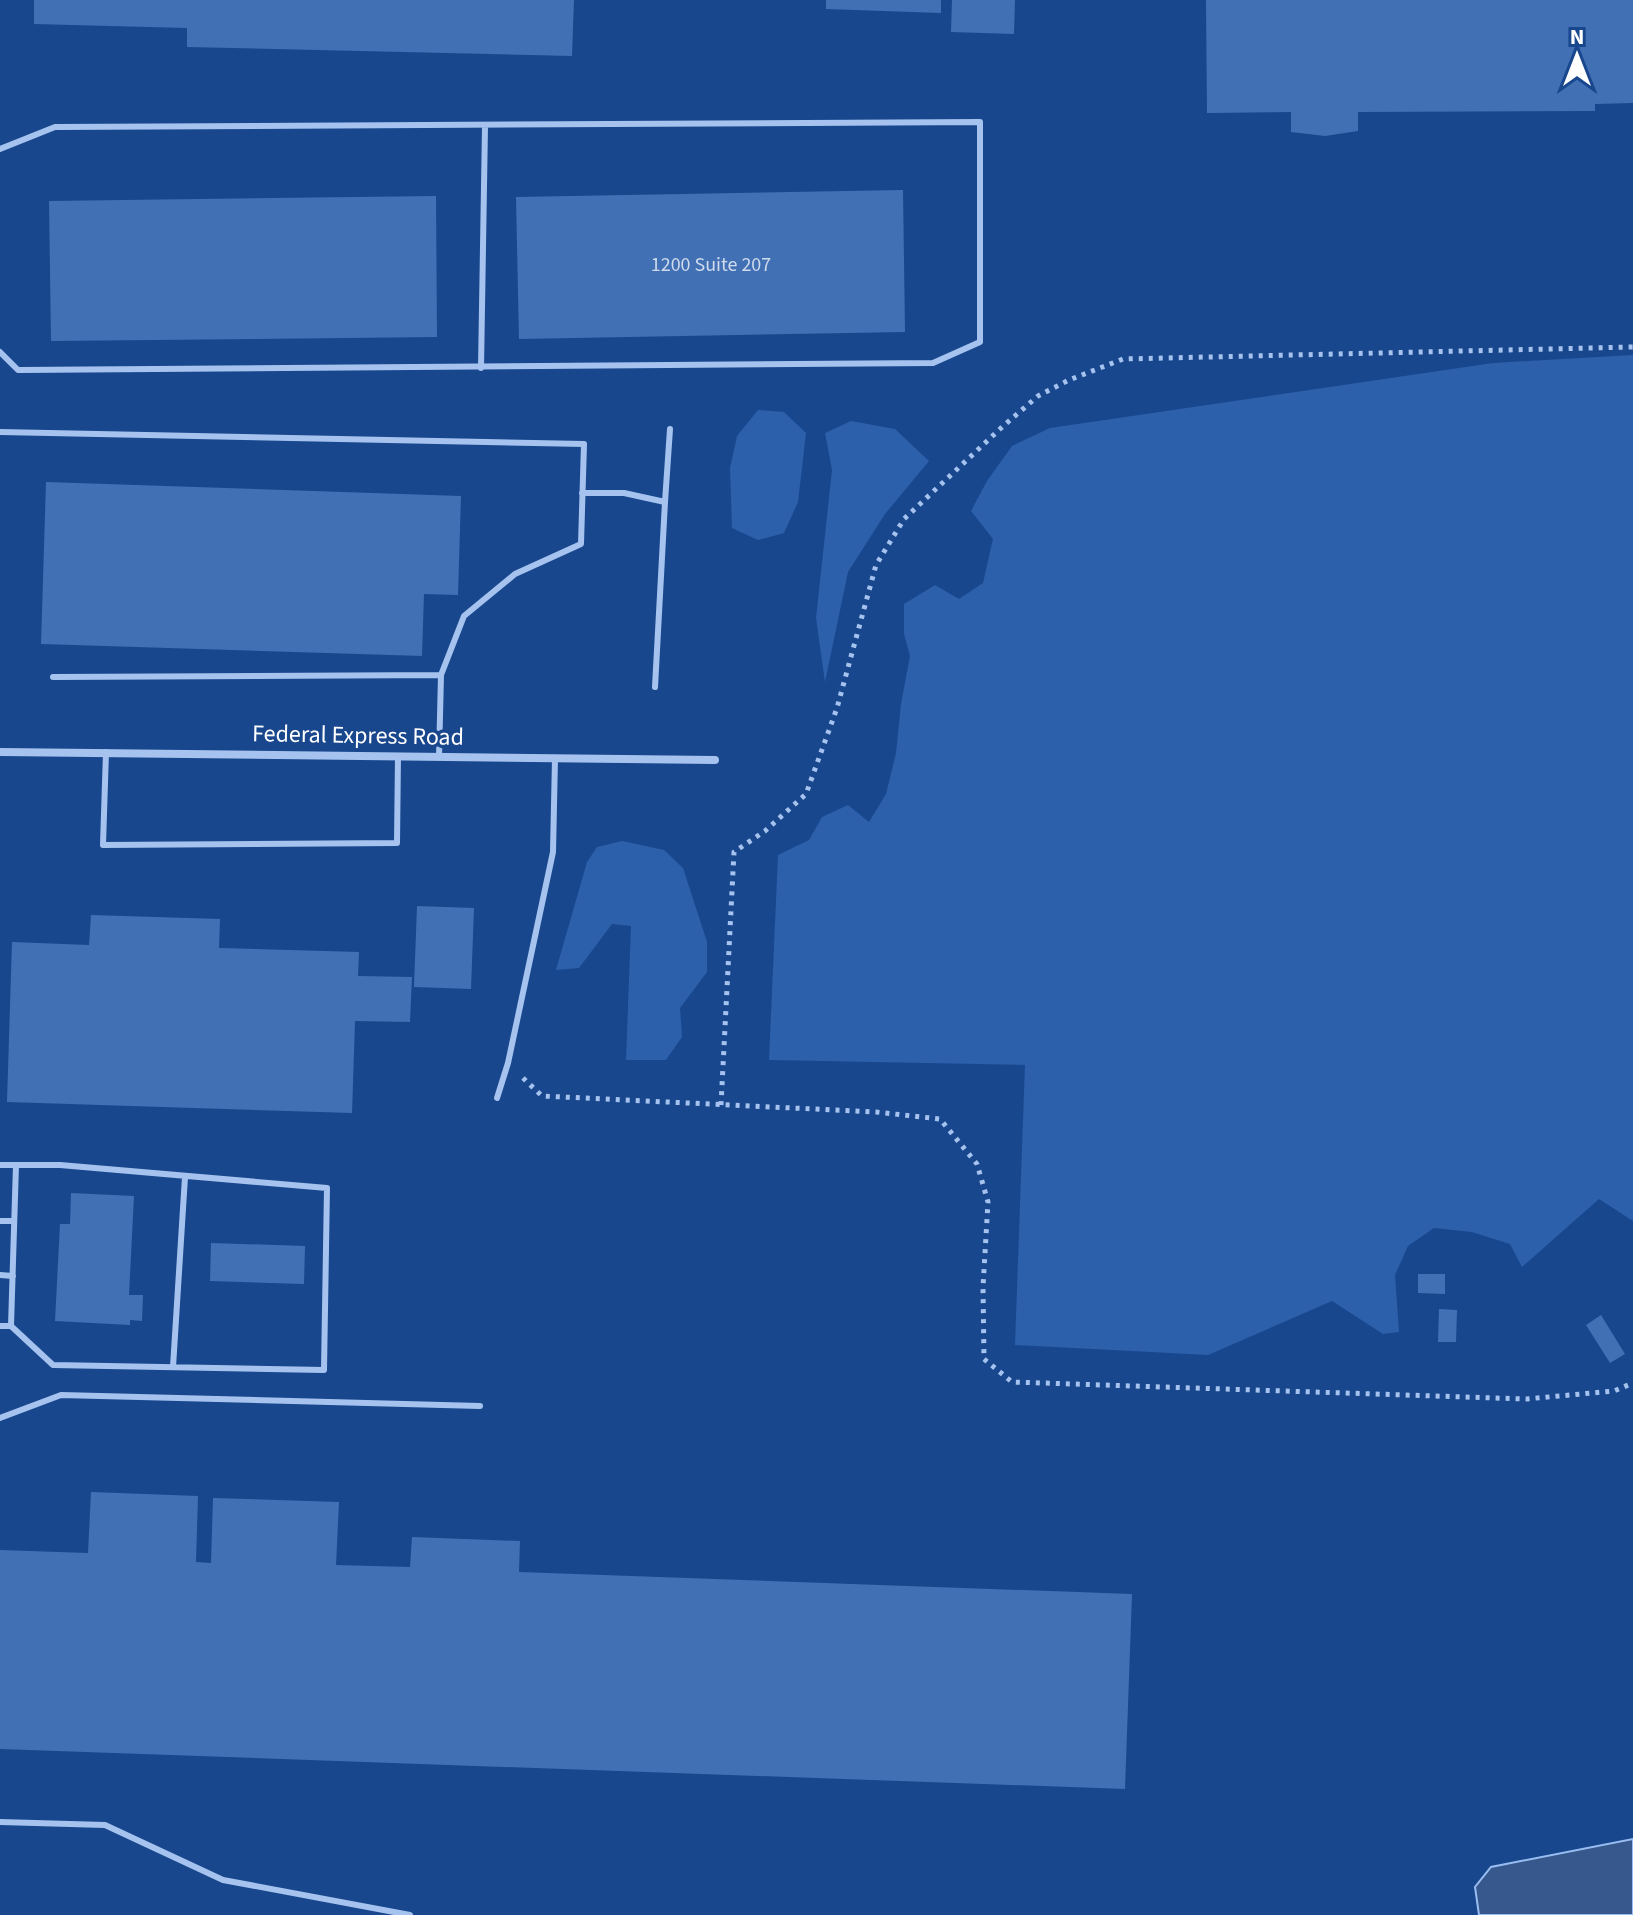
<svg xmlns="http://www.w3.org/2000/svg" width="1633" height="1915" viewBox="0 0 1633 1915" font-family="'Source Sans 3',sans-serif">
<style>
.green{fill:#2c60ab}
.water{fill:#37588c;stroke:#98bdf1;stroke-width:2}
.building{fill:#4270b5}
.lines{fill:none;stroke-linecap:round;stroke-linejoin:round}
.path{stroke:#a5c3ee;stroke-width:5;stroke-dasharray:4 6;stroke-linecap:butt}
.lane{stroke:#a5c3ee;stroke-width:6}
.street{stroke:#a5c3ee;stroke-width:8}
.labels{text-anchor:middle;stroke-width:7;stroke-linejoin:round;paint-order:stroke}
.number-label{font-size:20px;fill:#d0dbec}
.street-label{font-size:24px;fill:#fff;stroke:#19478d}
</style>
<rect width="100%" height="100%" fill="#19478d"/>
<path class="green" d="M1633,355V1221L1599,1199L1522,1267L1510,1244L1472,1232L1434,1228L1408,1246L1395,1275L1399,1332L1383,1334L1332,1301L1208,1355L1015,1345L1025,1065L769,1060L778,855L809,840L822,817L848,805L869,822L886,794L896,753L901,704L910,656L904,634V604L935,585L959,599L983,583L993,539L971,511L987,481L1012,446L1050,428L1493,363Z
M758,410L784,412L806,433L798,502L784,533L758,540L732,528L730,468L737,436Z
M851,421L895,429L929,461L885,514L848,572L825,682L816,618L832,470L825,433Z
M622,841L664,850L683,868L707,942V972L680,1008L682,1037L666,1060H626L631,926L612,924L579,968L556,970L587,862L597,847Z"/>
<path class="water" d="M1633,1839V1915H1479L1475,1887L1491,1867Z"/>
<path class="building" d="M34,0H574L572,56L187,47V28L34,24Z
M826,0H941V13L826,9Z
M952,0H1015L1014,34L951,32Z
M1206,0H1633V103L1595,104V111L1358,112V131L1325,136L1291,132V112L1207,113Z
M903,190L905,332L519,339L516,197Z
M436,196L437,337L51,341L49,201Z
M46,482L461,496L458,595L424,594L422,656L41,644Z
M417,906L474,908L471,989L414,987Z
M91,915L220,919L219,948L359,952L358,976L412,977L410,1022L355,1021L352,1113L7,1102L12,942L89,945Z
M71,1193L134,1196L129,1295H143L142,1321L130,1320V1325L55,1321L60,1224H70Z
M211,1243L305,1246L304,1284L210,1281Z
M1418,1274H1445V1294L1418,1293Z
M1439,1309L1457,1310L1456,1342H1438Z
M1601,1315L1625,1354L1610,1363L1586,1325Z
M91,1492L198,1496L196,1562L211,1563L213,1498L339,1502L336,1565L410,1567L412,1537L520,1541L519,1572L1132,1594L1125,1789L0,1749V1550L88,1553Z"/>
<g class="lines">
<path class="path" d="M523,1078L542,1096L876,1112L940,1119L977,1164L988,1202L983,1287L984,1359L1012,1382L1526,1399L1614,1391L1633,1383
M721,1105L734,852L765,831L806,794L837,708L876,565L904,519L1001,428L1038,396L1069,380L1123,359L1633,347"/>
<path class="lane" d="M0,149L55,127L980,122V342L933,363L18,370L0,352
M481,368L485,126
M0,432L584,444L581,544L515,574L464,616L441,675L53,677
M582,493H624L665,502L655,687
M665,502L670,429
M106,752L103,845L397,843L398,756
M439,757L441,675
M497,1098L508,1063L553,852L555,758
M0,1165H16L11,1326H0
M0,1221H14
M0,1275L13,1276
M11,1326L53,1365L324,1370L327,1188L60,1165H16
M173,1367L185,1177
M0,1418L61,1395L480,1406
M0,1822L105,1825L223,1880L410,1915"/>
<path class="street" d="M0,752L715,760"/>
</g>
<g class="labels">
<g class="number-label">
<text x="711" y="271">1200 Suite 207</text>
</g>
<g class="street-label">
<text transform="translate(358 735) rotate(1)" y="8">Federal Express Road</text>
</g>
</g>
<g transform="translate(1577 56)" stroke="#19478d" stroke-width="6" paint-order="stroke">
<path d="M0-6L14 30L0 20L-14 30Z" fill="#ffffff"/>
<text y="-12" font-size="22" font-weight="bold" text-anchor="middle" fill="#ffffff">N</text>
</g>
</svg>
